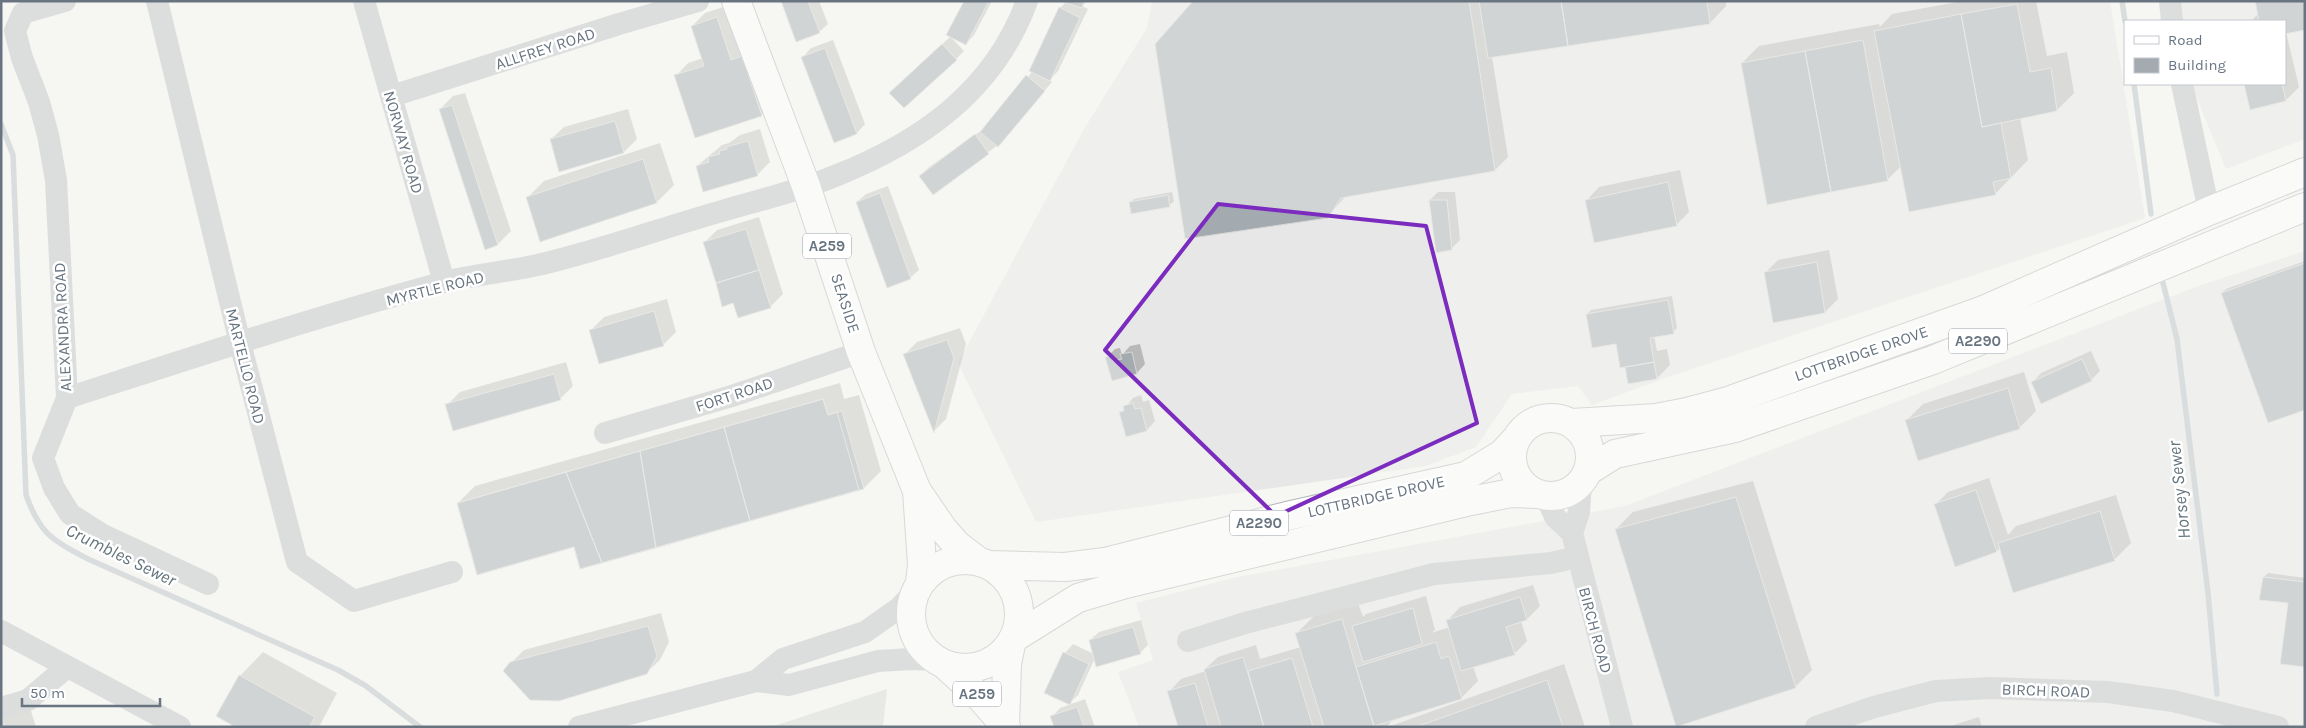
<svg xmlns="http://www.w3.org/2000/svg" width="2306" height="728" viewBox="0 0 2306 728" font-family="Karla,sans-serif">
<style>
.built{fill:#e6e7e6}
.green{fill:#d5dad3}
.shadow{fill:#0003}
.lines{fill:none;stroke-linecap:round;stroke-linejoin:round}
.stream{stroke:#b6bfc4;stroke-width:5.5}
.building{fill:#a4abb0;stroke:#d7d7d5}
.major-casing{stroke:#b1b5b8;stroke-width:30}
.minor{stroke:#bdc1c4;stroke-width:22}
.major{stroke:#fff;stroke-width:28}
.marked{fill:none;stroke:#7b2cbf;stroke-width:4;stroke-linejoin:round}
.labels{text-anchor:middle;stroke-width:5;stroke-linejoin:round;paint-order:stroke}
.shield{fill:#fff;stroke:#959ea7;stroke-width:1}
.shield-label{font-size:15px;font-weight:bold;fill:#687581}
.street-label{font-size:16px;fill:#687581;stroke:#fff}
.water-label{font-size:18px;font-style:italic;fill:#64757d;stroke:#fff}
</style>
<rect width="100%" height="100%" fill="#f6f6f3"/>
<path class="built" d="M1152,1H2110L2145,218L1665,378L1592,405L1578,386L1512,394L1476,447L1426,466L1036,522L958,363L1084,129L1147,28Z
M2160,1H2305V139L2226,169L2191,84H2285V21H2164Z
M2305,251V727H1139L1118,672L1153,660L1136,603L1233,578L1625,506L2201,285Z"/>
<path class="green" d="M887,689L883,727H771Z"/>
<path class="shadow" d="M782,1H819L828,24L819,32Z
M965,1H992L974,35L966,44L951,37L964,51L956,59L899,84L951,36Z
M1063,1H1087L1082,6L1088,9L1058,71L1050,80L1052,82L998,145L933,193L920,176L929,167L985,128L1032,72L1060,8L1066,2Z
M1195,1H1726V6L1710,23L1492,57L1508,157L1495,170L1346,196L1327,217Z
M1963,1H2036L2047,56L2067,52L2074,93L2057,110L2020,118L2028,160L1995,194L1901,166L1888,179L1742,63L1759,46L1879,24L1880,27L1892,14Z
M2305,1L2286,32L2299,87L2286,100L2251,108L2245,84H2285V21H2251L2259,13Z
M729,5L774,102L761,115L676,76L688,63L703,58L692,26L705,13Z
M833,40L865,124L857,133L834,141L803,57L811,48Z
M465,93L511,231L498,244L440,109L453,96Z
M628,109L637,139L622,154L551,139L564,127Z
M760,129L770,162L757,175L697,166L722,145L729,143L740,135Z
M660,143L674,185L657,202L541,240L527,198L544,181Z
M1680,170L1689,212L1676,225L1587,200L1599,187Z
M888,186L919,270L910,278L857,202L866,194Z
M1172,192L1174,201L1170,205L1130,203L1134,199Z
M1438,192H1455L1460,240L1452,248L1430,200Z
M759,217L783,294L770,307L734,302L704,243L717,230Z
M1829,250L1838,299L1825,312L1774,321L1765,273L1778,260Z
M2305,261V408L2222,293L2226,289Z
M1672,296L1677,328L1673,332L1654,336L1657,351L1667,349L1670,365L1657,378L1626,365L1617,342L1587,314L1591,310Z
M667,299L676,332L663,345L591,330L604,317Z
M960,328L966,344L946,419L934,431L904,355L917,342Z
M1140,344L1145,364L1137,373L1112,379L1107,357L1115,349L1120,348L1122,355L1130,346Z
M2091,351L2100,371L2091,380L2033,382L2041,373Z
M566,362L573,386L560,399L447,405L460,392Z
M2024,372L2036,411L2019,428L1906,421L1923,404Z
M840,383L844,399L859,395L881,471L864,488L581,568L575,546L458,503L475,486Z
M1141,395L1143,402L1149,400L1155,421L1147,430L1121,413L1133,398Z
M1989,478L2008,535L2016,526L2116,495L2131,543L2114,560L2001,547L1997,551L1935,505L1948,492Z
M1753,481L1812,670L1795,687L1616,529L1633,512Z
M2268,573L2305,578V666L2290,602L2264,577Z
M1533,585L1540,606L1527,619L1521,621L1527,641L1514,654L1473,666L1478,681L1461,698L1393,719L1387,727H1179L1169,692L1181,679L1206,671L1205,669L1218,657L1256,645L1260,659L1301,647L1297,633L1314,616L1358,603L1363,617L1366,614L1426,596L1435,630L1431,633L1450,627L1448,620L1460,607Z
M661,613L669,642L660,660L646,673L511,663L524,650Z
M1141,620L1148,645L1140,653L1095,658L1078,695L1069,704L1046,693L1065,653L1073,644L1094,654L1090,640L1099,632Z
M263,652L337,693L319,727H238L240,676Z
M1564,664L1585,727H1388Z
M1085,699L1095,727H1055L1052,717L1060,708Z
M28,701L36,727H1V710Z
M1979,717L1982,727H1950L1951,726Z"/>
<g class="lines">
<path class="stream" d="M2122,1L2125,21
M2134,84L2151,214
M1,124L13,155L26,495C40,534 52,540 88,559L338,670L366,686L420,727
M2163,283L2177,339L2208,593L2217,694"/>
</g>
<path class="building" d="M781,1H808L820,33L796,42Z
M964,1H989L966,45L946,35Z
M1061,1H1084L1082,8Z
M1193,1H1469L1495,171L1341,198L1328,218L1185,239L1155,44Z
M1479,1H1561L1568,46L1488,58Z
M1561,1H1707L1710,24L1568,46Z
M2255,1H2305V30L2285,34V21H2259Z
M2017,4L2030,72L2051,68L2057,111L1982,127L1961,14Z
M1059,7L1080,18L1050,81L1029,71Z
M1961,14L1982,127L2001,123L2011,178L1993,182L1996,195L1909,212L1874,31Z
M717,17L731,60L742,56L762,116L695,138L674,75L704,66L691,26Z
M1863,40L1888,181L1831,192L1805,51Z
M942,44L957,60L904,108L889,93Z
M825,48L857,134L834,143L801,57Z
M1805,51L1831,192L1767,205L1741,63Z
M1026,75L1045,91L998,147L980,132Z
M2244,84H2282L2286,101L2250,110Z
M452,105L498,245L485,250L439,109Z
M615,121L624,153L559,172L550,139Z
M975,134L989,154L933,195L919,176Z
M748,141L758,176L703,192L696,166L709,162L708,157L720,154L719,151L727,149L726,147Z
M643,159L657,203L540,242L526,197Z
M1668,182L1677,226L1594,243L1585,200Z
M880,193L911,279L887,288L856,202Z
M1168,195L1170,207L1131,214L1129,202Z
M1429,200H1447L1452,250L1436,253Z
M746,229L759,270L716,283L703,242Z
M1817,262L1825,313L1773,323L1764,272Z
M2305,263V410L2268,423L2221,293Z
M759,270L771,308L738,318L733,303L722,307L716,283Z
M1668,300L1674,334L1650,338L1654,362L1620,368L1616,344L1592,348L1586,314Z
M654,311L664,346L599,364L589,330Z
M947,340L954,358L934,433L903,354Z
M1132,352L1137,374L1112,381L1105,357L1112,356L1113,361L1122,359L1120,354Z
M2082,359L2092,381L2041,404L2031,382Z
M1654,362L1657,379L1628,384L1625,367Z
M554,374L561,400L453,431L445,404Z
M2008,388L2020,429L1918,461L1905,420Z
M823,399L828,415L837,412L859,490L580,569L574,547L477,575L457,503Z
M823,399L828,415L842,411L864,489L750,521L724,427Z
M1133,403L1135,409L1141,408L1147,431L1126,437L1119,412L1124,411L1123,406Z
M724,427L750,521L656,548L640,451Z
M640,451L656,548L602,563L566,472Z
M566,472L602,563L580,569L574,547L477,575L457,503Z
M1976,490L1997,552L1955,567L1934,504Z
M1736,497L1796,688L1676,727L1615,529Z
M2100,511L2115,561L2013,593L1998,543Z
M2263,577L2305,582V667L2280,664L2288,603L2259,600Z
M1520,597L1527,620L1506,627L1515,655L1461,671L1446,620Z
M1413,608L1422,644L1363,662L1352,626Z
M1342,619L1356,667L1374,727H1324L1295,633Z
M648,626L657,656L647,674L559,701L530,700L503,671L510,662Z
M1133,627L1141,654L1096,667L1089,640Z
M1436,642L1441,659L1449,656L1462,699L1374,726L1356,667Z
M1063,652L1089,664L1070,705L1044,693Z
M1243,657L1264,727H1221L1204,669Z
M1292,658L1313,727H1264L1248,671Z
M239,675L315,717L309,727H235L216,716Z
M1547,680L1563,727H1416Z
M1195,683L1208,727H1178L1167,691Z
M1077,707L1084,727H1054L1050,716Z"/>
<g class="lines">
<g class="major-casing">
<path id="major" d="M736,1L806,186L861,352L917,491L943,529L957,545L978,561
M1512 457a39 39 0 1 1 78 0a39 39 0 1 1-78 0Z
M1572,423L1656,418L1687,412L1728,401L1981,311L2209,211L2305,172
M1588,471L1615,454L1735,428L1933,360L2305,207
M917,491L922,564L920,583
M911 614a54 54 0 1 1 108 0a54 54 0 1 1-108 0Z
M990,565L1065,567L1105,562L1287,516L1466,476L1502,454L1516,439
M1014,638L1078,598L1122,585L1471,501L1511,493L1537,494
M945,665L981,698L1006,727
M1005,726L1007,664L1011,644"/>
</g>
<path class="minor" d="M65,1L23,13L15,31L22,58L39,102L48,135L56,180L67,398L43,458L54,488L70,514L103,535L208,584
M157,1L240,343L297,562L354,601L452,572
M364,1L444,282
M2170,1L2172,21
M2182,84L2209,211
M392,96L619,24L698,1
M67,398C191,358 315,317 441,283C474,274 509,272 542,264C602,250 662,228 722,211C759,200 799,191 835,176C921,142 994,91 1027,1
M605,433L732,396L861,352
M1581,483L1579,512L1572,533L1622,727
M1546,496L1555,517L1572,533
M1,631L180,727
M1188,641L1245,623L1434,574L1551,563L1577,557
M756,681L783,659L865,632L899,608L917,589
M1,708L28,700L67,667
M579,727L756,681L789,685L878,661L911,659L936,660
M1816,727L1874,707L1936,691L1990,688L2108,692L2173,701L2278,727"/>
<use href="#major" class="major"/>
</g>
<path d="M0 0H2306V728H0ZM1218,204L1426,226L1477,423L1276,516L1105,350Z" fill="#f6f6f3" fill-opacity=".55" fill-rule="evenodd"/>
<path class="marked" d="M1218,204L1426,226L1477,423L1276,516L1105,350Z"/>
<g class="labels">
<g class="shield">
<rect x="803" y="233.5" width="48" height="25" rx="4"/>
<rect x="1949" y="328.5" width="58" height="25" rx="4"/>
<rect x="1230" y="510.5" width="58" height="25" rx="4"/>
<rect x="953" y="681.5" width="48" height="25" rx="4"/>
</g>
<g class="shield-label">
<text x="827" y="251">A259</text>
<text x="1978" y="346">A2290</text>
<text x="1259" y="528">A2290</text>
<text x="977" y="699">A259</text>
</g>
<g class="street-label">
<text transform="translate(545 48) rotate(-18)" y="6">ALLFREY ROAD</text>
<text transform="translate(404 142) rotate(74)" y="6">NORWAY ROAD</text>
<text transform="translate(435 288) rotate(-14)" y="6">MYRTLE ROAD</text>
<text transform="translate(846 303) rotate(72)" y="6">SEASIDE</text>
<text transform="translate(62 327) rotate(-93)" y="6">ALEXANDRA ROAD</text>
<text transform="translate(1861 353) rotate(-19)" y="6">LOTTBRIDGE DROVE</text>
<text transform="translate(246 366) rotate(76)" y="6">MARTELLO ROAD</text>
<text transform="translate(734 394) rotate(-18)" y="6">FORT ROAD</text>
<text transform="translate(1376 496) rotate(-13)" y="6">LOTTBRIDGE DROVE</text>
<text transform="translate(1596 630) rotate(75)" y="6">BIRCH ROAD</text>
<text transform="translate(2046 690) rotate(2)" y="6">BIRCH ROAD</text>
</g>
<g class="water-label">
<text transform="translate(2179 490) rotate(-96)" y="6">Horsey Sewer</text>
<text transform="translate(121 555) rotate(26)" y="6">Crumbles Sewer</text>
</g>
</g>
<rect width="2306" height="728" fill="none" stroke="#687581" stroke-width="5"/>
<rect x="2124" y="20" width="162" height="65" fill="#ffffff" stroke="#c3c8cd"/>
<rect x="2134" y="36" width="25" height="8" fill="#ffffff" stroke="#c3c8cd"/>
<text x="2168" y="45" font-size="15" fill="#687581">Road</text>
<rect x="2134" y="58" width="25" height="15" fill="#a4abb0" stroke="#c3c8cd"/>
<text x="2168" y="70" font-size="15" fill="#687581">Building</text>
<path d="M22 698v8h138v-8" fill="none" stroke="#687581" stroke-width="2.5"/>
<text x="30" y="698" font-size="15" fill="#687581" stroke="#ffffff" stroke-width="4" paint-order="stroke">50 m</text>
</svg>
